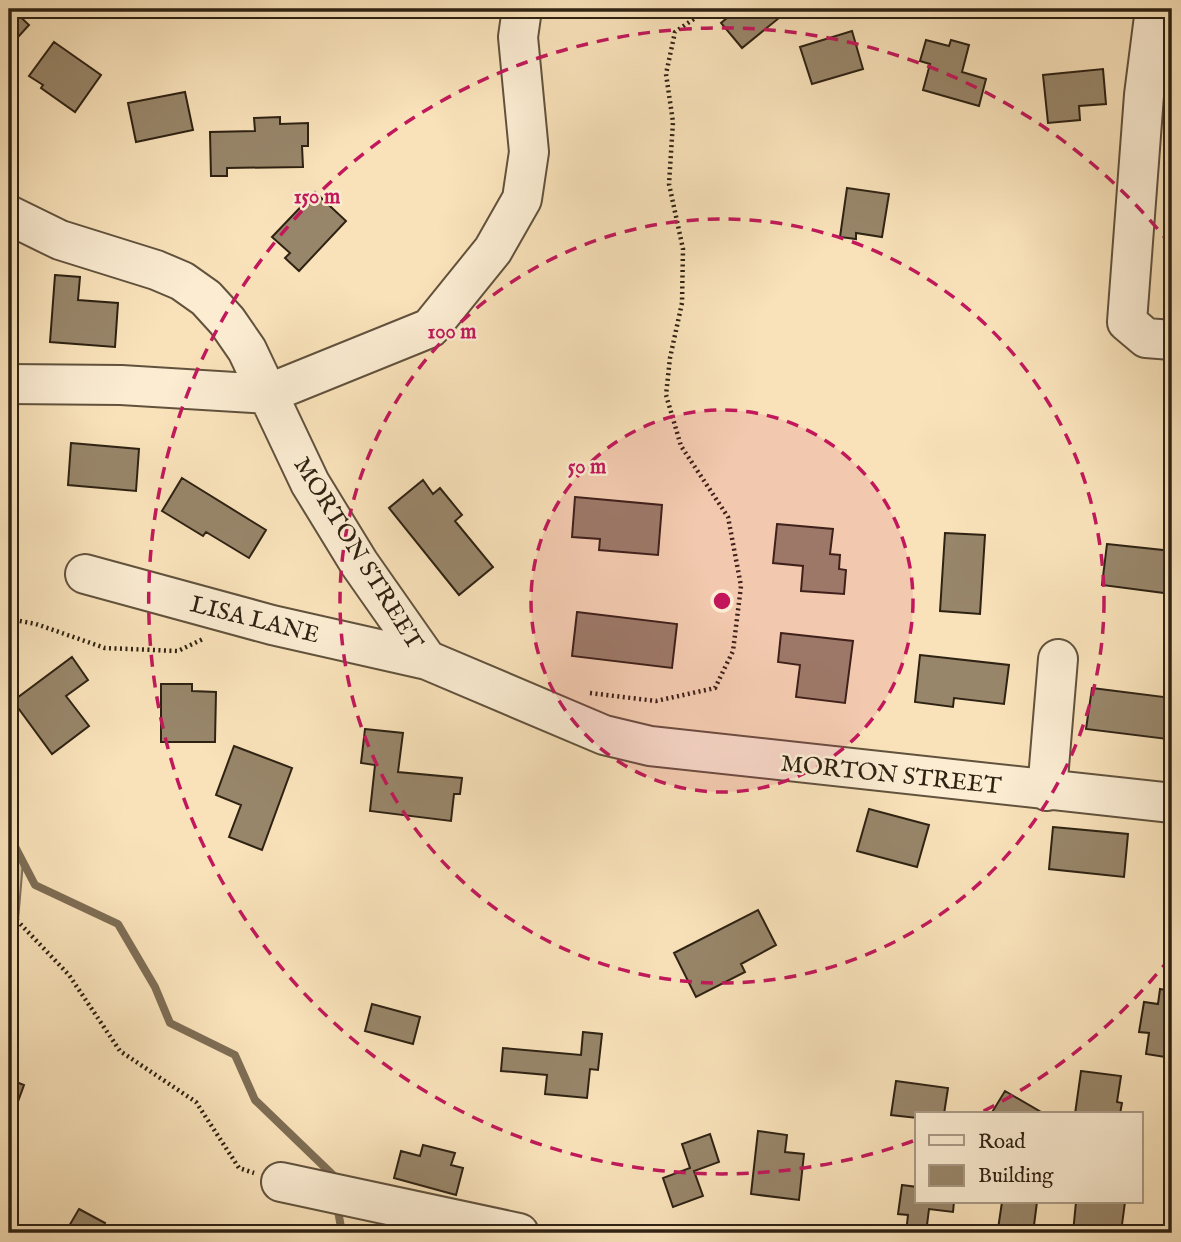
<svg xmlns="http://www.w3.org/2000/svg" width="1181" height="1242" viewBox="0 0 1181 1242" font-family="'IM FELL English',serif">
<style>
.green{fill:#d6c19e;stroke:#827258;stroke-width:2}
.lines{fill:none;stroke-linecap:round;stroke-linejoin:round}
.stream{stroke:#7e6e55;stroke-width:8}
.building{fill:#98866a;stroke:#2e2213;stroke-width:2}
.minor-casing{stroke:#61523d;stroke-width:42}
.path{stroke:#2e2213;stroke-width:4.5;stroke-dasharray:2 3.5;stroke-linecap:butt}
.minor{stroke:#fbecd2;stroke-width:38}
.ring{fill:none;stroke:#c2185b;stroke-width:3.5;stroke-dasharray:12 9}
.labels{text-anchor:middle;stroke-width:5;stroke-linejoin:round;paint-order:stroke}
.street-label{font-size:24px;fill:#2e2213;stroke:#fbecd2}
.centre{fill:#c2185b;stroke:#fbecd2;stroke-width:3.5}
.ring-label{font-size:21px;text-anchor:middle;font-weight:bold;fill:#c2185b;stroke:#fbecd2;stroke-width:5;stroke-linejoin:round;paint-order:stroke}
</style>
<rect width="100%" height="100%" fill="#f9e2ba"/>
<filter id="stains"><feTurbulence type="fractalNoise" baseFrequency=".00286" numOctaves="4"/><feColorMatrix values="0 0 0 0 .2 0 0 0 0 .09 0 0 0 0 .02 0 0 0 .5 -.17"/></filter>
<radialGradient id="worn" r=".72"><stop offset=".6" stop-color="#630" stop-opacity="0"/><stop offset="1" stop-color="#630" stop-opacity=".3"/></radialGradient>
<path class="green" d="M9,848L23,862L16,944L9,942Z"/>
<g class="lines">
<path class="stream" d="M9,835L35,885L118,924L155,987L170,1023L235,1055L255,1100L336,1178
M337,1205L342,1233"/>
</g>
<path class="building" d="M9,9H12L29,25L9,47Z
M738,9H790L742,48L721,23Z
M852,31L863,69L812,84L800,47Z
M926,40L949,46L951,40L969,45L962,72L986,79L979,106L923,90L930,64L920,61Z
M54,42L101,75L75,112L41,88L43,85L29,76Z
M1103,69L1106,104L1079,106L1080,120L1048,123L1043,75Z
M185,92L193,130L136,142L128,103Z
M280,117V124L308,123V146H302L303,167L227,168V176H211L210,132L255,131L254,118Z
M847,188L889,194L882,237L856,233V239L840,237Z
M315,192L346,221L299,271L285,258L290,253L272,237Z
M55,275L80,277L78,300L118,303L115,347L50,342Z
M71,443L139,449L136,491L68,485Z
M182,478L266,530L249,558L206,532L203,536L162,511Z
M423,480L433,494L440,488L462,515L455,521L493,567L459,595L389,508Z
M575,497L662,505L658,555L599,550L600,539L572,537Z
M777,524L833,529L830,554L840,555L839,569L846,570L844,594L801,591L803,566L773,563Z
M945,533L985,535L980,614L940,611Z
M1107,544L1172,551V594L1102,585Z
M577,612L677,624L672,668L572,656Z
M781,633L853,641L845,703L796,697L800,665L778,662Z
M920,655L1009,665L1004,704L954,698L953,707L915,702Z
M72,657L88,680L66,696L89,726L52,754L13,701Z
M161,684H192V691L216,692L215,742H161Z
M1092,688L1172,698L1167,739L1086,729Z
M365,729L403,733L398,772L462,778L460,794H454L451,821L370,811L375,765L361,763Z
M234,746L292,768L262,850L229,837L241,805L216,795Z
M869,809L929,825L917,867L857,851Z
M1053,827L1128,834L1124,877L1049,869Z
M758,910L776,945L741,964L745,972L696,997L674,953Z
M1160,989L1172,991V1058L1146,1054L1149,1033L1139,1032L1144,1002L1158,1004Z
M372,1004L420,1017L413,1044L365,1031Z
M583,1032L602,1034L598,1070L590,1069L587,1098L545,1094L547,1075L501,1071L503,1048L581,1055Z
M1081,1071L1121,1076L1117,1102L1122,1103L1120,1114H1075Z
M9,1079L24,1085L9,1126Z
M896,1081L948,1088L944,1114H917V1118L891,1115Z
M1005,1091L1041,1112L1039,1114H991Z
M758,1131L787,1135L785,1152L804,1154L799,1200L751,1194Z
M710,1134L719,1162L694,1171L703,1196L673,1207L663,1178L690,1168L682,1144Z
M423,1145L455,1153L451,1165L463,1168L456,1195L394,1178L401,1151L420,1156Z
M902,1185L917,1187V1202H954L953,1212L929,1209L926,1233H906L908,1215L898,1214Z
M1002,1202H1037L1033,1233H991L992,1229H998Z
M1076,1202H1125L1121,1232L1130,1233H1073Z
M79,1209L105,1223L99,1233H65Z"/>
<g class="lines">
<g class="minor-casing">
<path id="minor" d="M1155,9L1144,95L1127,322L1146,338L1172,340
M9,215L60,240L156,270L182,281L206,298L227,321L247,350L310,483L359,563L427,660L604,735L650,746L1172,803
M9,384L121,385L267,394L430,328L493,250L522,199L529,152L518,37L522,9
M85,574L272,625L427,660
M1047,791L1058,659
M281,1182L519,1233"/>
</g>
<path class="path" d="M9,619L36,624L105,648L178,651L203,639
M590,693L656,701L715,688L733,651L741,586L728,517L681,446L666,395L670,358L682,303L683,249L669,184L673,122L666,74L675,32L708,9
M9,912L69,975L120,1051L196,1102L239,1168L254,1173"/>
<use href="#minor" class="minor"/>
</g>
<circle cx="722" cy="601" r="191" fill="#c2185b" fill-opacity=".12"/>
<g class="ring">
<circle cx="722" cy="601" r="191"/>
<circle cx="722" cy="601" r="382"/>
<path d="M1170 958A573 573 0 0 1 978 1114M913 1141A573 573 0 1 1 1170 244"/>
</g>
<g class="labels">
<g class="street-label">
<text transform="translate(359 553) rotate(58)" y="8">MORTON STREET</text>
<text transform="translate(255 619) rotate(14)" y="8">LISA LANE</text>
<text transform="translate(891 774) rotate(6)" y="8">MORTON STREET</text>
</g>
</g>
<circle cx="722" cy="601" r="10" class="centre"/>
<g class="ring-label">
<text x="317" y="203">150 m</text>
<text x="452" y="338">100 m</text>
<text x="587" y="473">50 m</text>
</g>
<rect width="1181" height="1242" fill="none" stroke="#f9e2ba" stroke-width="35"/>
<rect x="10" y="10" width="1160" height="1221" fill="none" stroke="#2e2213" stroke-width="3.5"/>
<rect x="18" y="18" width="1146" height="1207" fill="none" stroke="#2e2213" stroke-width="2"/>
<rect x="915" y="1112" width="228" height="91" fill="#fbecd2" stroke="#a99b86" stroke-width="2"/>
<rect x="929" y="1135" width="35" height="10" fill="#fbecd2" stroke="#a99b86" stroke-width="2"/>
<text x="978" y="1148" font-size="21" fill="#2e2213">Road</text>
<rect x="929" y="1165" width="35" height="21" fill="#98866a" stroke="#a99b86" stroke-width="2"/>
<text x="978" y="1182" font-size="21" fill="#2e2213">Building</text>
<rect width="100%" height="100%" filter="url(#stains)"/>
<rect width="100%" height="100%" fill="url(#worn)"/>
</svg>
